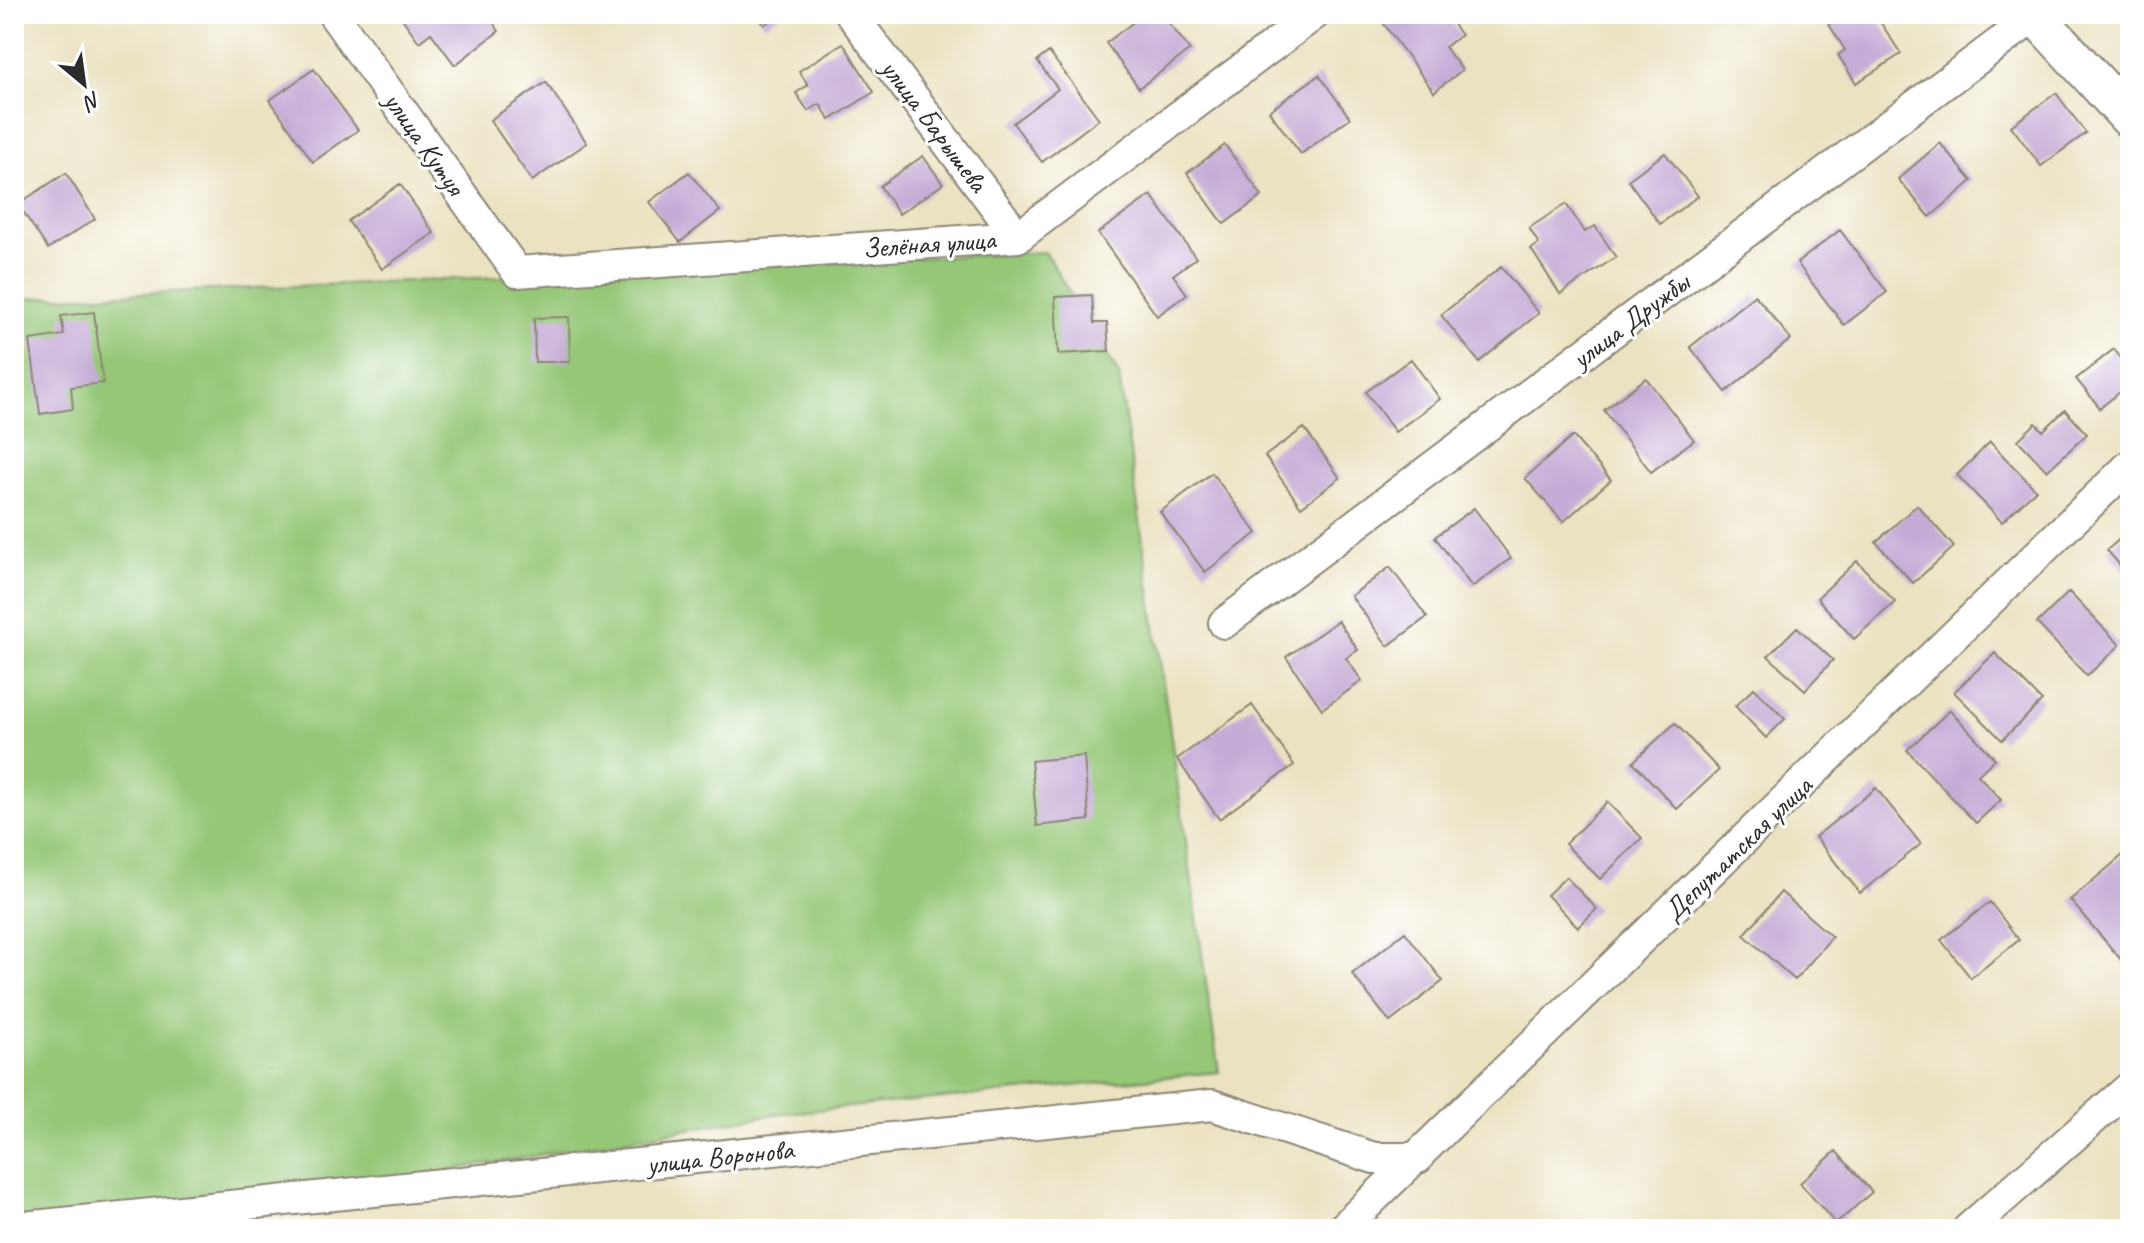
<svg xmlns="http://www.w3.org/2000/svg" width="2144" height="1243" viewBox="0 0 2144 1243" font-family="Caveat,sans-serif">
<style>
.green{fill:#95c777;stroke:#607951;stroke-width:2}
.building{fill:#c5abd6}
.lines{fill:none;stroke-linecap:round;stroke-linejoin:round}
.minor-casing{stroke:#8b8676;stroke-width:34}
.tertiary-casing{stroke:#8b8676;stroke-width:42}
.minor{stroke:#fff;stroke-width:30}
.tertiary{stroke:#fff;stroke-width:38}
.labels{text-anchor:middle;stroke-width:6;stroke-linejoin:round;paint-order:stroke}
.street-label{font-size:28px;fill:#2b2b2b;stroke:#fff}
</style>
<rect width="100%" height="100%" fill="#fff"/>
<filter id="ink" filterUnits="userSpaceOnUse"><feTurbulence type="fractalNoise" baseFrequency=".0125" numOctaves="2"/><feDisplacementMap in="SourceGraphic" scale="16" xChannelSelector="R" yChannelSelector="G"/><feConvolveMatrix kernelMatrix="1 2 1 2 8 2 1 2 1" color-interpolation-filters="sRGB"/></filter>
<filter id="wash" filterUnits="userSpaceOnUse"><feTurbulence type="fractalNoise" baseFrequency=".006" numOctaves="4" result="noise"/><feDisplacementMap in="SourceGraphic" scale="32" xChannelSelector="R" yChannelSelector="G"/><feGaussianBlur stdDeviation="1.8" result="paint"/><feColorMatrix in="noise" values="0 0 0 0 0 0 0 0 0 0 0 0 0 0 0 0 0 1.4 0 .05"/><feComposite in="paint" operator="in"/></filter>
<g filter="url(#wash)">
<rect width="100%" height="100%" fill="#ebe2c1"/>
<path class="green" d="M1045,252L1119,375L1219,1072L775,1114L301,1196L14,1221V299Z"/>
<g id="blocks">
<path class="building" d="M399,14H487L499,31L455,65L431,33L419,42Z
M757,14H782L764,25Z
M1144,14H1162L1190,50L1139,88L1106,43Z
M1394,14H1445L1461,35L1445,47L1462,70L1434,92L1383,23Z
M1841,14H1875L1901,54L1856,83L1838,55L1845,50L1828,23Z
M843,43L874,92L830,120L820,104L808,111L796,93L808,85L799,71Z
M1049,52L1099,119L1042,162L1013,123L1058,89L1037,61Z
M314,69L358,130L313,162L270,100Z
M1319,75L1350,118L1301,154L1269,111Z
M546,82L587,143L532,181L490,120Z
M2056,93L2086,133L2041,166L2011,126Z
M1940,143L1972,181L1930,217L1898,179Z
M1225,145L1262,196L1224,224L1187,173Z
M1665,153L1698,196L1660,224L1628,180Z
M923,156L943,184L899,214L880,186Z
M689,172L720,211L680,242L649,202Z
M66,173L95,219L48,249L18,204Z
M400,184L434,233L382,269L348,221Z
M1151,195L1196,258L1173,275L1187,294L1157,316L1098,233Z
M1566,204L1585,232L1595,226L1616,257L1560,294L1531,249L1539,244L1529,228Z
M1840,230L1887,292L1844,325L1797,263Z
M1501,267L1539,313L1479,362L1441,315Z
M1092,295L1094,323H1107L1109,351L1058,354L1055,297Z
M1755,295L1791,339L1726,392L1690,347Z
M94,312L103,383L71,387L73,409L40,414L30,340L64,335L61,316Z
M569,317L570,362H535L534,318Z
M2114,349L2130,370V384L2100,408L2076,379Z
M1411,359L1440,399L1395,432L1366,392Z
M1646,378L1694,440L1651,472L1604,410Z
M2065,410L2087,434L2047,471L2018,440L2036,423L2043,431Z
M1304,428L1340,478L1301,507L1265,456Z
M1573,436L1611,480L1563,522L1525,478Z
M1990,442L2036,490L2002,522L1957,475Z
M1212,473L1257,533L1205,572L1160,512Z
M1917,505L1954,547L1913,583L1876,542Z
M1474,508L1511,558L1472,587L1435,537Z
M2130,530V577L2107,550Z
M1857,561L1895,602L1854,639L1817,598Z
M1390,567L1427,617L1388,646L1351,596Z
M2069,592L2120,645L2087,676L2037,623Z
M1338,621L1358,650L1346,658L1362,681L1322,709L1286,657Z
M1797,627L1833,660L1805,690L1768,656Z
M1995,653L2042,701L2002,740L1954,692Z
M1754,688L1785,719L1766,738L1735,706Z
M1252,705L1294,765L1219,819L1177,759Z
M1950,710L1995,759L1978,775L2001,800L1976,823L1907,750Z
M1675,723L1719,770L1677,809L1633,762Z
M1084,756L1089,820L1037,826L1031,761Z
M1876,788L1921,844L1860,893L1815,837Z
M1607,802L1642,838L1600,879L1565,844Z
M2130,849V970L2070,900Z
M1566,877L1597,909L1578,927L1547,895Z
M1781,892L1832,937L1795,980L1744,935Z
M1990,902L2019,940L1971,978L1941,940Z
M1405,932L1443,981L1390,1022L1352,974Z
M1836,1151L1872,1192L1836,1224L1800,1183Z"/>
</g>
</g>
<g filter="url(#ink)">
<use href="#blocks" fill-opacity="0" stroke="#8b8676" stroke-width="2"/>
<g class="lines">
<g class="minor-casing">
<path id="minor" d="M333,14L517,272L1018,237L1315,14
M851,14L1018,237
M1224,623L2035,16
M14,1228L1212,1105L1374,1158H1418
M1342,1229L2130,465
M1968,1229L2130,1087"/>
</g>
<g class="tertiary-casing">
<path id="tertiary" d="M2034,14L2130,119"/>
</g>
<use href="#minor" class="minor"/>
<use href="#tertiary" class="tertiary"/>
</g>
</g>
<g class="labels">
<g class="street-label">
<text transform="translate(935 125) rotate(53)" y="10">улица Барышева</text>
<text transform="translate(425 143) rotate(55)" y="10">улица Кутуя</text>
<text transform="translate(929 243) rotate(-4)" y="10">Зелёная улица</text>
<text transform="translate(1630 320) rotate(-37)" y="10">улица Дружбы</text>
<text transform="translate(1737 848) rotate(-44)" y="10">Депутатская улица</text>
<text transform="translate(720 1156) rotate(-6)" y="10">улица Воронова</text>
</g>
</g>
<rect width="2144" height="1243" fill="none" stroke="#fff" stroke-width="48"/>
<g transform="translate(84 84) rotate(151)" stroke="#ffffff" stroke-width="6" paint-order="stroke">
<path d="M0-6L14 30L0 20L-14 30Z" fill="#2b2b2b"/>
<text y="-12" font-size="22" font-weight="bold" text-anchor="middle" fill="#2b2b2b">N</text>
</g>
</svg>
